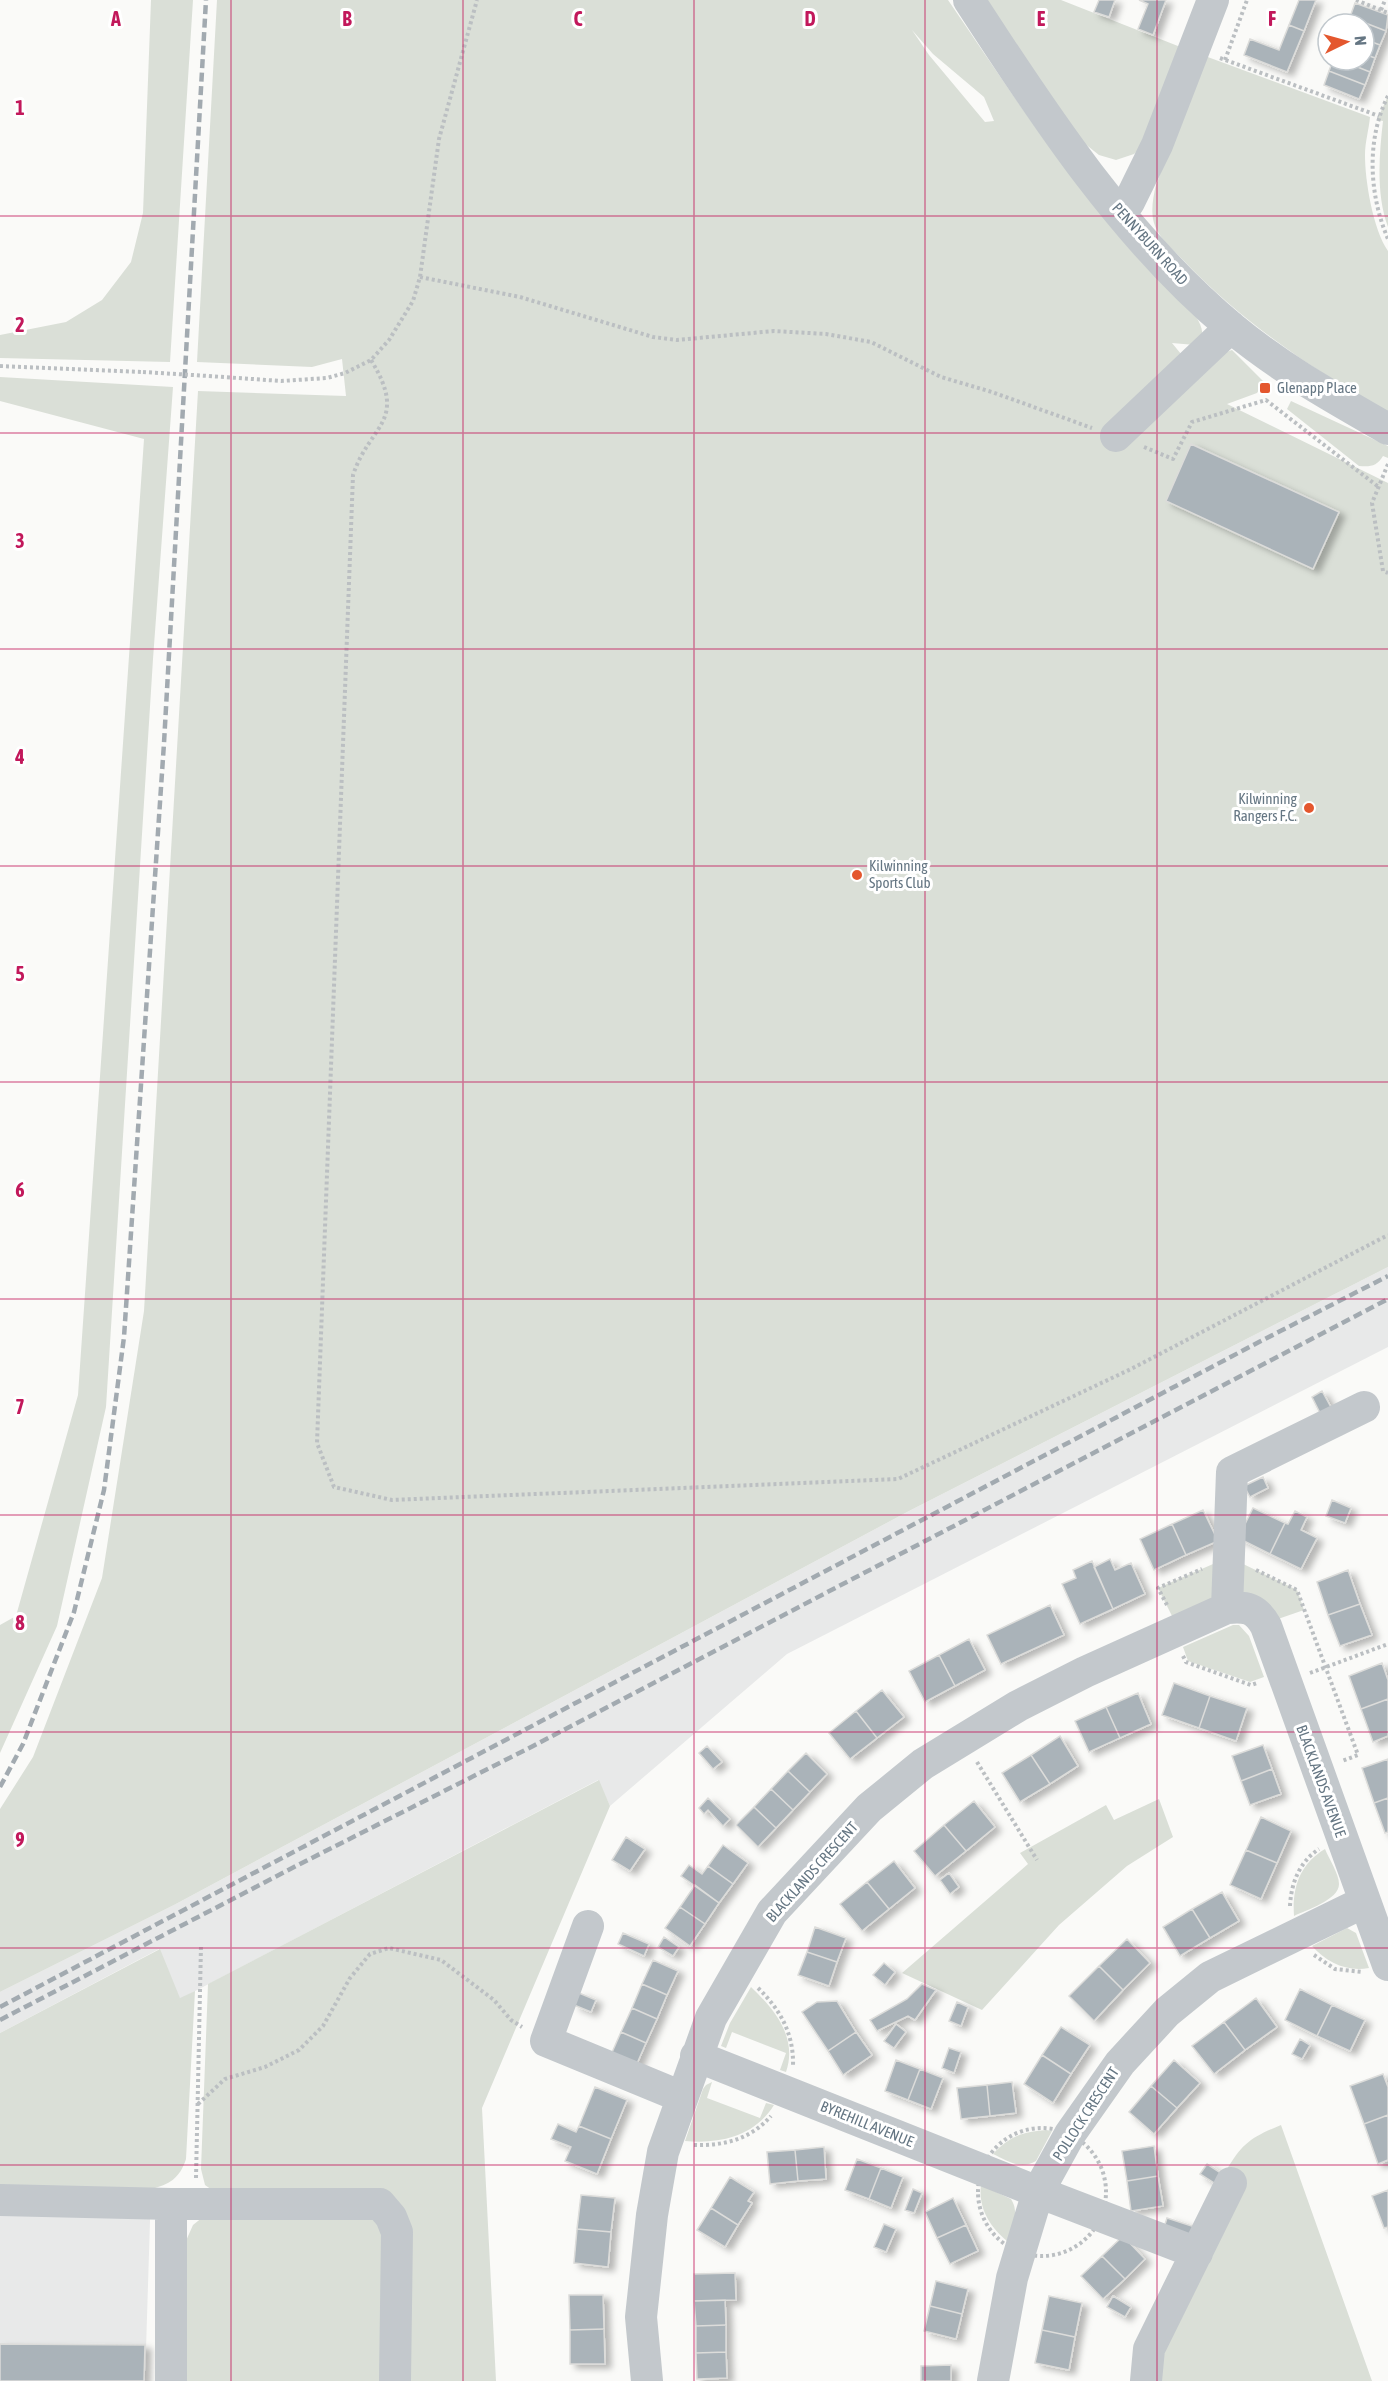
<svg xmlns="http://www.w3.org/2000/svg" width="1388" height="2381" viewBox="0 0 1388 2381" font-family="'Asap Condensed',sans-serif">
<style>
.built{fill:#e8e9e9}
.green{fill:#dadfd7;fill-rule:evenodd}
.building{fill:#aab3b9;stroke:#dcdcda;stroke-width:1.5;filter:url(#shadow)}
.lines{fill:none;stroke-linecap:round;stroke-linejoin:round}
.path{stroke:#bbbfc2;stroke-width:4;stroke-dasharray:3 3;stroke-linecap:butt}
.minor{stroke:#c3c8cc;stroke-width:32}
.rail{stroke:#a2aab0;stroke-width:4.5;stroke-dasharray:9 4.5;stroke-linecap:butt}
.path-bridge{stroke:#bbbfc2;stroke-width:4;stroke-dasharray:3 3;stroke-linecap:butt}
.grid{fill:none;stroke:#c2185b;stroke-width:1.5;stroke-opacity:0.55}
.poi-dot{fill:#e4572e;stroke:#fff;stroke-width:2}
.labels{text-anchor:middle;stroke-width:6;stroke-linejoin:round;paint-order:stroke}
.street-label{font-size:15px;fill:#657683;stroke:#fff}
.poi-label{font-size:15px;fill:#657683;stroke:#fff;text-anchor:start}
.grid-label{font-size:20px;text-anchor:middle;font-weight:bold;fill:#c2185b;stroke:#fff;stroke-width:6;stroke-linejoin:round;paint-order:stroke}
</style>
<defs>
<filter id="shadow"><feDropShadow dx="6" dy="4" stdDeviation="3" flood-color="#0004"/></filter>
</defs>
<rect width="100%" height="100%" fill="#fafaf8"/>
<path class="built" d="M1388,1267V1347L787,1654L610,1806L598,1780L180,1999L159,1949L0,2033V1992L174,1905L909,1511Z
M0,2186L151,2189L145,2381H0Z"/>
<path class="green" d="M151,0H193L170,362L0,358V335L66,322L102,300L131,262L143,213Z
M217,0H948C1011,92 1073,188 1149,270C1161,284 1223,326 1195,345L1172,343L1195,371L1213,357L1232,350L1264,382L1257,393L1227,404L1388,483V1267L909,1511L174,1905L0,1992V1809L33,1757L102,1578L144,1311L198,391L346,396L342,359L312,367L197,362ZM912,30L933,54L984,97L994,121L985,122L929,55Z
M987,0H1061L1183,48L1148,142L1134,154L1116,160L1099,155L1084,143L1032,70Z
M1205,56L1370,117C1369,129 1365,142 1365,155C1365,181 1373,229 1388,251V413C1314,370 1243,323 1184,261C1174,251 1160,239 1155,226C1150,214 1153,197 1156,185Z
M1388,96V227C1376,195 1379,155 1383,121L1377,120Z
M0,377L173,387L153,659L106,1407L57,1626L0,1753V1625L16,1616L78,1395L144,439L0,401Z
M1291,401L1388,446V458L1383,456C1377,466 1371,467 1359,466L1287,409Z
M1235,1560L1297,1590L1304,1610L1278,1619L1243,1597Z
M1220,1561L1219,1597L1172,1616L1158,1588Z
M1233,1625H1239L1249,1636L1264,1677L1250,1682L1188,1661L1183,1647Z
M599,1780L610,1806L482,2108L496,2381H403V2218L212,2190L205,2185L201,2169L208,1984Z
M1159,1799L1173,1837L1127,1866L1059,1925L982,2010L902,1973L1028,1864L1020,1853L1106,1805L1114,1820Z
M1325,1849C1329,1859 1339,1874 1339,1884C1339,1900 1306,1910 1294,1916C1292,1887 1300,1864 1325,1849Z
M1347,1928L1356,1933L1369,1968C1347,1972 1327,1963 1312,1946Z
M160,1949L180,1998L195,1991L186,2159C180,2178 169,2185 151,2189L0,2186V2033Z
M751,1987C774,2009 798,2037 786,2072L780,2070L786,2053L732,2032L726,2048L721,2046L730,2023Z
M712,2082L707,2098L760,2118L766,2103L774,2105C754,2137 720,2144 685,2141L703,2089L706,2085Z
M1281,2125L1372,2381H1157L1156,2350L1226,2171C1242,2143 1252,2137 1281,2125Z
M1046,2130L1052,2131L1036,2161C1020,2170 1008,2161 993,2154C1010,2136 1022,2132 1046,2130Z
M981,2185L1011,2199C1020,2213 1012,2226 1007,2241C990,2227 978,2208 981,2185Z
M372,2213L382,2223L383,2381H184L185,2243L193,2225L203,2217Z"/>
<path class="building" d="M1099,0H1115L1109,17L1094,12Z
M1139,0H1166L1153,35L1138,29L1148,4Z
M1299,0H1316L1304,31L1289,25Z
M1355,3L1388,15L1386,31L1350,17Z
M1350,17L1386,31L1380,45L1364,39V24H1347Z
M1289,25L1304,31L1287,72L1244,55L1250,39L1279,50Z
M1364,39L1380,45L1375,58L1364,54Z
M1364,54L1375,58L1370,72L1340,60H1364Z
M1333,60H1340L1370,72L1365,85L1329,71Z
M1329,71L1365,85L1359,99L1324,85Z
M1191,444L1339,512L1313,569L1166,501Z
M1322,1391L1332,1409L1321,1415L1312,1397Z
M1263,1477L1268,1488L1250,1497L1244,1486Z
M1332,1500L1351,1508L1345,1523L1326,1516Z
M1253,1508L1285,1523L1270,1554L1238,1538Z
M1203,1510L1218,1541L1186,1555L1172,1524Z
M1295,1511L1307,1517L1301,1530L1317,1538L1301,1569L1270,1554L1285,1523L1288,1524Z
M1172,1524L1186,1555L1154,1570L1140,1539Z
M1110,1559L1115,1570L1131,1563L1145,1594L1113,1609L1094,1567Z
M1092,1561L1113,1609L1080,1624L1062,1584L1076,1578L1073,1570Z
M1348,1570L1360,1604L1328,1615L1317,1582Z
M1360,1604L1372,1635L1340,1646L1328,1615Z
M1050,1605L1064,1635L1001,1664L987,1635Z
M969,1639L985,1670L955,1686L939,1655Z
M939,1655L955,1686L925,1702L909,1671Z
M1382,1663L1388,1680V1699L1361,1709L1349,1676Z
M1174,1683L1210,1696L1199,1728L1162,1715Z
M882,1690L904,1717L877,1738L856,1711Z
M1138,1693L1151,1724L1120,1738L1106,1707Z
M1210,1696L1247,1708L1236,1741L1199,1728Z
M1388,1699V1736L1373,1742L1361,1709Z
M1106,1707L1120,1738L1089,1752L1075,1721Z
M856,1711L877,1738L850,1759L829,1733Z
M1060,1736L1078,1766L1050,1784L1031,1755Z
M1263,1745L1272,1769L1241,1781L1232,1756Z
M707,1746L722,1762L713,1769L699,1753Z
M806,1753L827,1774L810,1792L788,1771Z
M1031,1755L1050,1784L1020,1802L1002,1773Z
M1388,1759V1798L1374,1803L1362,1768Z
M1272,1769L1281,1794L1250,1805L1241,1781Z
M788,1771L810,1792L793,1810L771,1789Z
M771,1789L793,1810L776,1828L754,1807Z
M708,1798L730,1819L723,1826L708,1810L704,1814L699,1808Z
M1388,1798V1832L1385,1833L1374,1803Z
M974,1801L995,1827L966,1851L944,1825Z
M754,1807L776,1828L758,1847L736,1825Z
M1261,1817L1291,1831L1277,1863L1246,1850Z
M944,1825L966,1851L935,1876L914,1851Z
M626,1837L645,1849L630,1871L612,1860Z
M723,1845L748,1863L733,1884L708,1866Z
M1246,1850L1277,1863L1261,1899L1230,1885Z
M894,1861L915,1888L889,1909L867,1882Z
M689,1865L702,1874L708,1866L733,1884L719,1903L681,1876Z
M949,1873L959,1887L950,1894L940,1880Z
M867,1882L889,1909L862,1931L840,1904Z
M695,1885L719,1903L705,1924L680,1907Z
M1222,1892L1239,1921L1210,1938L1192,1909Z
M680,1907L705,1924L690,1946L665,1928Z
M1192,1909L1210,1938L1180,1956L1163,1927Z
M815,1927L846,1938L837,1962L807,1952Z
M623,1933L649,1944L644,1956L618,1944Z
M664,1937L679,1947L673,1956L658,1947Z
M1127,1939L1150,1963L1123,1990L1099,1966Z
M807,1952L837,1962L829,1986L798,1975Z
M653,1960L678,1971L667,1995L642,1984Z
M884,1963L895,1972L885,1985L873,1975Z
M1099,1966L1123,1990L1094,2021L1069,1996Z
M642,1984L667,1995L657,2019L632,2008Z
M922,1984L936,1990L915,2020L908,2016L877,2031L870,2020L907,1999Z
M1300,1989L1332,2005L1317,2036L1285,2020Z
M579,1993L596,2000L591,2012L574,2005Z
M1256,1998L1277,2027L1245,2050L1224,2022Z
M837,2001L856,2032L828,2051L802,2012L817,2002Z
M957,2002L968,2007L961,2026L949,2021Z
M1332,2005L1365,2020L1350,2051L1317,2036Z
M632,2008L657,2019L646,2043L621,2032Z
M1224,2022L1245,2050L1214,2074L1192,2046Z
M896,2024L906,2032L894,2048L884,2041Z
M1061,2027L1090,2045L1071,2074L1042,2055Z
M621,2032L646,2043L635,2068L610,2057Z
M856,2032L872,2055L843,2075L828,2051Z
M1300,2039L1310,2045L1302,2059L1292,2054Z
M949,2048L961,2052L954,2073L942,2068Z
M1042,2055L1071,2074L1053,2103L1024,2084Z
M896,2060L920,2069L908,2100L885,2091Z
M1174,2060L1200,2083L1177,2108L1151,2086Z
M920,2069L943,2078L931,2109L908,2100Z
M1383,2074L1388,2087V2115L1364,2124L1350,2086Z
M1012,2082L1016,2113L990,2116L987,2085Z
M987,2085L990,2116L961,2119L957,2088Z
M1151,2086L1177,2108L1154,2134L1129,2112Z
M595,2087L627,2100L611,2139L579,2126Z
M1388,2115V2160L1378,2164L1364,2124Z
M558,2124L576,2132L579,2126L611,2139L597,2174L565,2161L571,2147L551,2139Z
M1154,2146L1158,2176L1127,2181L1122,2151Z
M824,2147L826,2179L798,2181L795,2150Z
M795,2150L798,2181L770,2184L767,2152Z
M857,2159L881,2168L869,2199L845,2190Z
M1207,2164L1224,2175L1217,2185L1200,2174Z
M881,2168L903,2177L891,2208L869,2199Z
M1158,2176L1163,2206L1131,2211L1127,2181Z
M730,2177L754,2192L748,2201L752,2203L738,2225L711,2208Z
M913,2189L922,2193L914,2213L905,2210Z
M1388,2190V2227L1384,2228L1372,2196Z
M581,2195L615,2198L611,2232L577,2229Z
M953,2198L966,2225L937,2238L925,2212Z
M711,2208L738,2225L725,2247L697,2230Z
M1167,2218L1201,2229L1197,2242L1163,2231Z
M884,2224L896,2229L886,2252L874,2247Z
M966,2225L978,2251L950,2264L937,2238Z
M577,2229L611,2232L608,2267L574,2263Z
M1123,2236L1145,2259L1125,2279L1102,2256Z
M1102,2256L1125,2279L1103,2299L1081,2276Z
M735,2273L736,2300L694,2301V2274Z
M936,2281L968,2289L962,2314L930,2306Z
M569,2295H603L604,2329L570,2330Z
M1049,2296L1082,2303L1075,2337L1042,2330Z
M1113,2296L1131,2307L1125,2317L1107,2307Z
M725,2300L726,2325L696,2326L694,2301Z
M930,2306L962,2314L956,2339L924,2331Z
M726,2325V2352L696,2353V2326Z
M604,2329L605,2364H570V2330Z
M1042,2330L1075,2337L1069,2370L1035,2363Z
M0,2344L145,2345L144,2381H0Z
M726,2352L727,2378L697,2379L696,2353Z
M951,2365V2381H921V2366Z"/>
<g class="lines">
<path class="path" d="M1356,0L1388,13
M1381,10L1385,0
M1220,58L1379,116
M1225,60L1247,0
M1388,96C1366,139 1369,195 1388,239
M420,277L520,297L653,337L677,340L774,331L826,334L871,342L941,377L992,392L1092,428
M371,360C409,422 370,424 353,475L317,1443L334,1487L392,1500L898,1479L1131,1369L1388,1235
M0,366L143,372
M209,376L281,381L327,378L345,373L371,360L389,340L413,301L420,277L439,139L477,0
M1144,447L1173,459L1192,422L1266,400L1380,488
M1388,464L1372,503L1383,571L1388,573
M1256,1570L1297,1590L1358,1755L1342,1761
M1167,1605L1158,1588L1202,1569
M1183,1656L1186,1662L1251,1685L1257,1683
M1310,1673L1388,1644
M977,1762L1037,1860
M1290,1906C1291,1884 1299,1862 1319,1849
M1314,1955L1335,1969L1362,1972
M758,1988C781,2010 794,2035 793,2066
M198,2104L225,2079L265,2067L299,2050L323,2026L350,1978L370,1954L389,1948L441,1960L494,2000L511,2020L522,2027
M978 2192a64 64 0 1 1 128 0a64 64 0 1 1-128 0Z
M694,2145C724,2146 751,2139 771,2116
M196,2178L201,1945"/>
<path class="minor" d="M969,0C1044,116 1125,239 1232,328C1280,368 1334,398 1388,429
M1120,213L1129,202L1157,145L1213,0
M1116,436L1231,327
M1227,1608L1232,1472L1364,1407
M588,1926L546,2041L682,2097
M696,2056L1038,2192L1197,2253
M0,2200L171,2204H380L391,2217L397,2232L395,2381
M171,2381V2204
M647,2381L641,2317L652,2215L663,2152L711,2018L772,1912L869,1808L923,1764L1018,1706L1085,1672L1227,1608C1246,1606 1256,1608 1266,1626L1388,1965
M993,2381L1012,2278L1038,2192L1070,2134L1120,2063L1167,2012L1210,1977L1364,1902
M1146,2381L1149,2349L1231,2183"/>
<path class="rail" d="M0,1787L23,1744L74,1612L104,1490L124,1337L164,743L206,0
M0,2007L1259,1342L1388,1276
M0,2020L300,1864L535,1745L1388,1299"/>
<path class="path-bridge" d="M143,372L209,376"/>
</g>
<path class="grid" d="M231,0V2381M463,0V2381M694,0V2381M925,0V2381M1157,0V2381M0,216H1388M0,433H1388M0,649H1388M0,866H1388M0,1082H1388M0,1299H1388M0,1515H1388M0,1732H1388M0,1948H1388M0,2165H1388"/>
<g class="poi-dot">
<rect x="1259" y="382" width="12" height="12" rx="3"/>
<circle cx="1309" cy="808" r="6"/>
<circle cx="857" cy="875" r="6"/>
</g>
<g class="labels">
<g class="street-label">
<text transform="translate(1150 244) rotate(48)" y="5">PENNYBURN ROAD</text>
<text transform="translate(1321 1781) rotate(70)" y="5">BLACKLANDS AVENUE</text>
<text transform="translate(812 1872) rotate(-48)" y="5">BLACKLANDS CRESCENT</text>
<text transform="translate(1086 2114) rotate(-57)" y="5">POLLOCK CRESCENT</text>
<text transform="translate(867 2124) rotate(22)" y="5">BYREHILL AVENUE</text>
</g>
<g class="poi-label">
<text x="1277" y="393">Glenapp Place</text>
<text x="1297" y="804" text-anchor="end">Kilwinning<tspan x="1297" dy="17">Rangers F.C.</tspan></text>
<text x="869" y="871">Kilwinning<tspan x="869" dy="17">Sports Club</tspan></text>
</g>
</g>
<g class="grid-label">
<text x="116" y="26">A</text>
<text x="347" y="26">B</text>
<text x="578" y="26">C</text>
<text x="810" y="26">D</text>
<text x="1041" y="26">E</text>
<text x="1272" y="26">F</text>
<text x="20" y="115">1</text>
<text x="20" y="332">2</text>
<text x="20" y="548">3</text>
<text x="20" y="764">4</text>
<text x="20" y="981">5</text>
<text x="20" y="1197">6</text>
<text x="20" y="1414">7</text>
<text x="20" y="1630">8</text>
<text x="20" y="1847">9</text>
</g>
<g transform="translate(1346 42) rotate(85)"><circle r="28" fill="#ffffff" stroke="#c1c8cd" stroke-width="1.5"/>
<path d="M0-4.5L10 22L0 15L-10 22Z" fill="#e4572e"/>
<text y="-9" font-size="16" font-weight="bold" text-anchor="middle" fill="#657683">N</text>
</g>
</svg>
